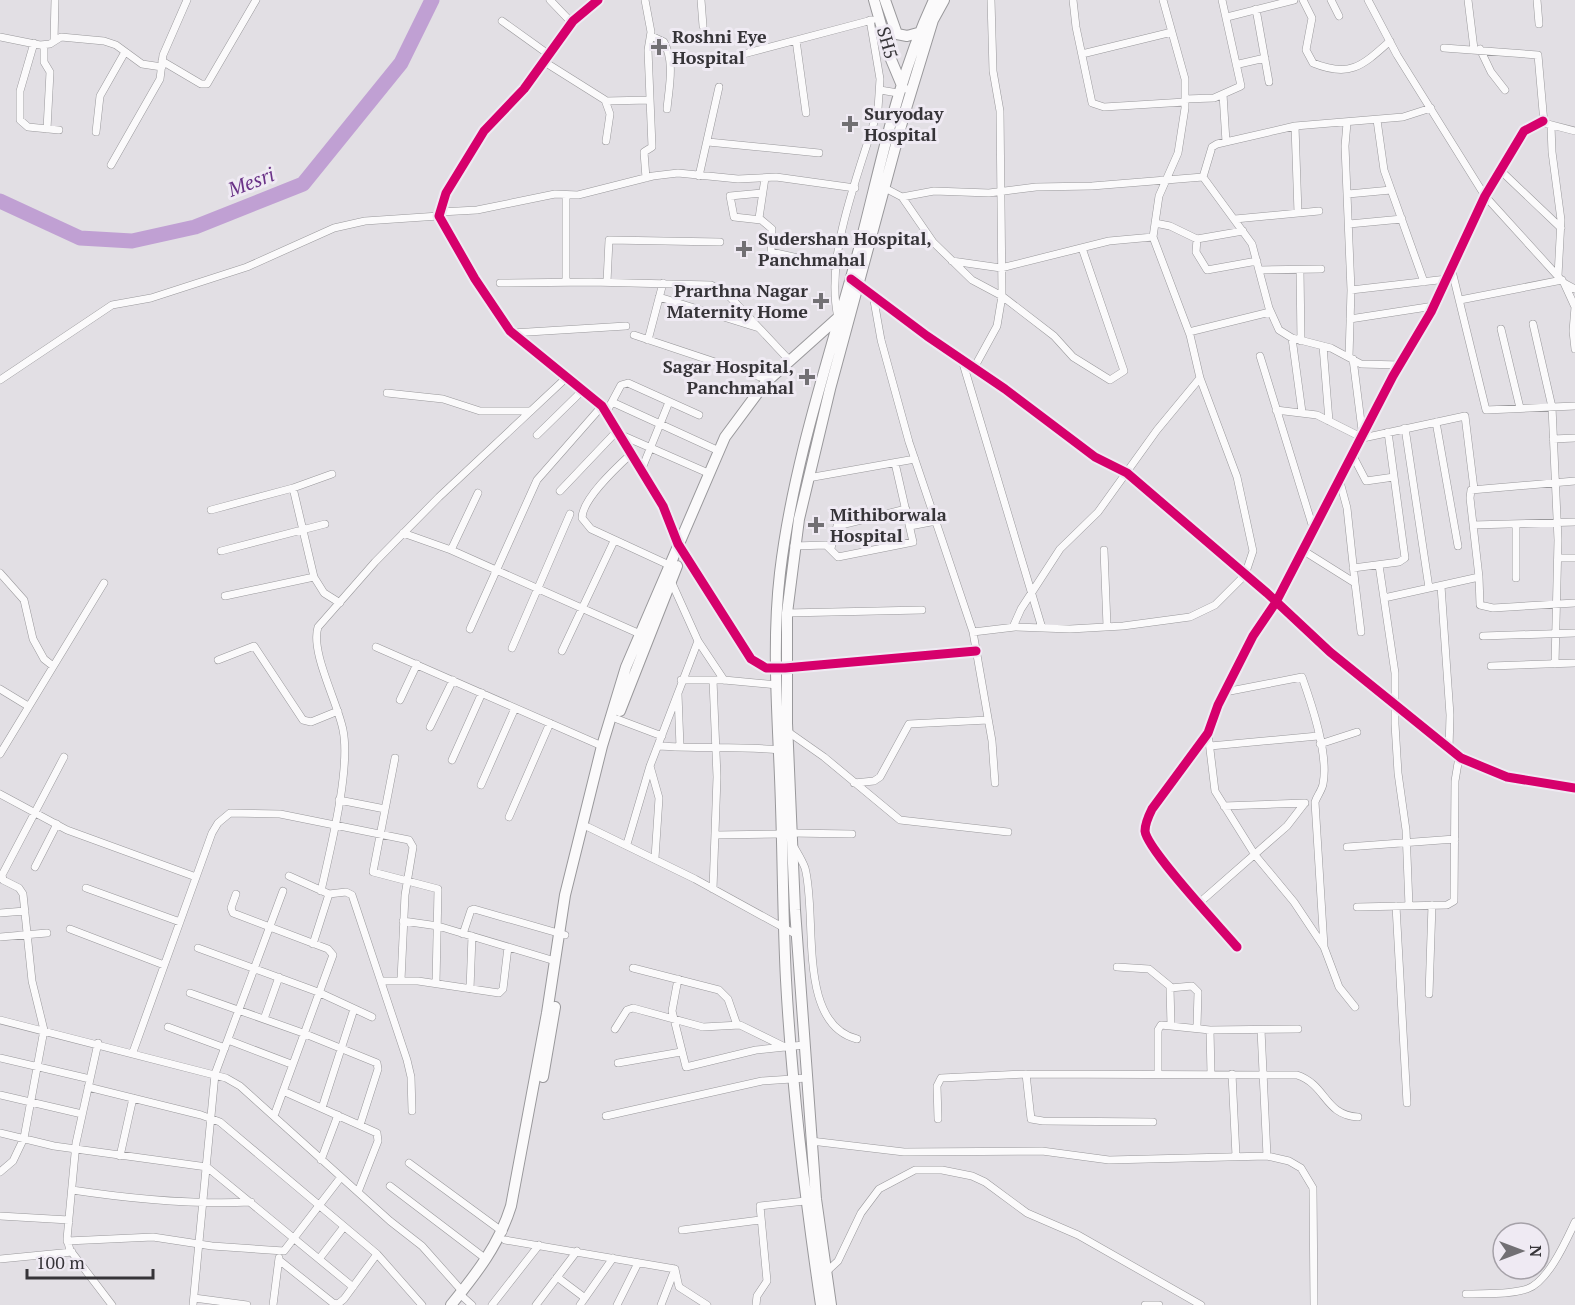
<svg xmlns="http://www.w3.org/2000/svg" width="1575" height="1305" viewBox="0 0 1575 1305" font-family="'PT Serif',serif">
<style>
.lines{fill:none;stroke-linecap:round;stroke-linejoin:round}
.river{stroke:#c0a0d3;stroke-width:15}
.minor-casing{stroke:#99989b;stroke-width:8}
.primary-casing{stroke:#99989b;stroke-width:12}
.minor{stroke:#fbfafb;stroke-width:7}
.primary{stroke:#fbfafb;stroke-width:10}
.cycleway-casing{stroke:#efeaf3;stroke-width:13}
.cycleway{stroke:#d6006c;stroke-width:9}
.poi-dot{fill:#727074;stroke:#efeaf3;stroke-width:2}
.labels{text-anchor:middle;stroke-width:6;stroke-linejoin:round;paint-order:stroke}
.poi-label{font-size:18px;font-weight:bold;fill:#363438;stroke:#efeaf3;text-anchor:start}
.street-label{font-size:18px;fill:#363438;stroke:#efeaf3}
.water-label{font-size:20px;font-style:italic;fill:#6a3287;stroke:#efeaf3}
</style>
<rect width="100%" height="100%" fill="#e2dfe4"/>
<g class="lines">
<path class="river" d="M0,201L80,238L132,241L195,227L303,184L401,63L432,0"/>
<g class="minor-casing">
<path id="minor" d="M550,0L572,23
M598,0L573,21L524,89L484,131L446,193L439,216L475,279L510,331L602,406L663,506L678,544L751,659L766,668H785L976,651
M645,0L651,32L648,50L652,147L644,152L646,178
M701,0L703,26
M1073,0L1076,27L1092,103L1104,107L1185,102
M1303,0L1312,18L1306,50L1313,63C1350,78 1362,66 1390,41
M1331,0L1339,16
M1368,0L1397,55L1485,196L1564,283L1575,289
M1468,0L1474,49
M1537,0L1539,24
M1256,9L1269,82
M1227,17L1294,0
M502,21L548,54
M651,36L664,42C675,63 669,86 667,109
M0,37L40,45L50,44L61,37L104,41L116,45L142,64L162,67
M796,40L806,113
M54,41L55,0
M34,43L20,91V120L28,127L59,130
M44,45V62L50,72L47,129
M1444,48L1538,55L1544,123L1575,131
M1480,49L1491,72L1505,90
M1082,54L1172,32
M732,57L872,20
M162,61L201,84H207L256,0
M543,61L605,100L610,114L606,141
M1239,64L1265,58
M880,90L898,93
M1223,94L1226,142
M1185,99L1214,98L1241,86L1222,0
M606,101L650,100
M1377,120L1384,170L1424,282
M1347,123L1345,146L1351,290L1349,357
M1295,126L1298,213
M1551,126L1552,152L1561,220L1558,276
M96,132L100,96L125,52
M708,142L819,153
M111,165L160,79L163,55L187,0
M1500,170L1561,228
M699,176L719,87
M1203,177L1212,147L1217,144L1295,126L1403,117L1431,108
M765,178L759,218L772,229L771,252L835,266
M883,187L902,197L933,242L972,280L1002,296L1054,336L1073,357L1110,380L1124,371L1082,248
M1348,194L1391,190
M902,197L934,191L989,193L1036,187L1092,186L1203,177L1252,244L1269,308L1279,330L1292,338L1331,348L1361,364L1400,365
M440,212L477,210L555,194L578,195L653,176L678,173L738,179L776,177L855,188
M1235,219L1319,211
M761,220L734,217L730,196L762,193
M1155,223L1170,226L1197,239
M1349,224L1402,219
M1243,231L1197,239L1196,252L1207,270L1257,261
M952,261L1001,268L1109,241L1153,237
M1260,270L1321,269
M1300,270L1301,341
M1452,271L1486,410L1575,406
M566,282V195
M607,282L609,240L720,242
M855,282L1095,457L1127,473L1267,593L1330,652L1461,758L1507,777L1575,788
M500,283L591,282L711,285L730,297L790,361
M1564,283L1575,307
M1351,290L1447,279
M873,295L881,340L909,442L973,632L992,741L995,783
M659,297L759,328
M1460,300L1562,280
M1575,307L1573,331L1575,349
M838,318C824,254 860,172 878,109L880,79L870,20
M1350,319L1434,306
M1533,324L1552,407L1558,540L1555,664
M1501,329L1520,408
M1189,332L1270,312
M512,333L626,326
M634,335L769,380
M1292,338L1302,412
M648,340L663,283
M1323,346L1329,421
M1260,356L1314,531
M1353,359L1363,438
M962,360L1042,628
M974,368L997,326L1002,296L1000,111L993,71L991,0
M0,380L112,305L151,298L247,267L334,228L365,221L439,216
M387,393L443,399L480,411H529
M612,402L719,451
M1276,410L1317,415L1363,438L1465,416L1474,489
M606,413L621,385L628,383L699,415
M1436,422L1458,546
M1405,428L1429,588
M619,434L708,473
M537,435L582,391
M1553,439L1575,438
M631,454C617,467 582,499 582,518L591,529L669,565
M1353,456L1366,481L1394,477
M641,471L669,402
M808,478L915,459
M1340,482L1347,508L1355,583
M293,488L314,577L324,593L340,603
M560,491L617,431
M211,510L293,488L332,474
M1516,524V578
M1473,525L1575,522
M910,526L936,521
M403,533L451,550L640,634
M794,546L826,545L838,557L913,542L895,463
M831,548L837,526L906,509
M451,550L478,493
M1104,550L1107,626
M221,551L325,524
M1304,551L1355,583L1361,632
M1558,558H1575
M1379,565L1395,673V724L1398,773L1406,830L1409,906
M1353,568L1399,562L1405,558L1388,432
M0,573L24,600L33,639L44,659L53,666
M1479,577L1470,498L1471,490L1575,481
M671,581L698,641L724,680
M1441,586L1450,715L1449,749
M225,596L314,577
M1384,598L1479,577L1480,605L1493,608L1575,603
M787,613L922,610
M1013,627L1021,609L1060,549L1098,512L1157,430L1200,378
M470,629L537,480L602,406
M973,632L1015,627L1070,629L1123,626L1190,617L1215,605L1245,575L1253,551L1237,477L1200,378L1190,335L1153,237L1159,196L1178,153L1185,108V79L1163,0
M1483,636L1575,633
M376,647L602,746
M512,648L570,514
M562,651L614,541
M218,660L254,646L303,720L311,722L338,711
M1491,666L1575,663
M681,680H724L777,685
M713,680L717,777L713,889
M0,689L28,706
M1225,692L1302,677C1312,705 1329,755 1323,784C1322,790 1317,796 1315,802L1324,947
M678,694L680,747
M400,700L417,664
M617,719L662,736
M430,727L453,680
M787,731L824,757L900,820L1008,832
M1208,733L1215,791L1255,855L1294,902L1324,947L1339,987L1355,1007
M1320,744L1357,732
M658,746C699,749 739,746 780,750
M1210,746L1318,736
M0,754L104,583
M395,758L373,872L438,889L436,983
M452,760L482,693
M650,766L659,798L655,858
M854,783L874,781L880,777L909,724L988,720
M481,785L515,708
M0,794L67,830L196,877
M339,800L385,809
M1224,806L1305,803
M509,817L550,723
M588,827L695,879L797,935
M791,833L852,834
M716,835L782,834
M627,844L650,766L698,641
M794,847C798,854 802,860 805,868C818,915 796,1024 857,1039
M1347,847L1455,839
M35,867L57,824
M289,876L329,894L346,892L352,895L407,1060L411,1077L412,1111
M86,888L180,922
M321,891C330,850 351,769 343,730C338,703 310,652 318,627L375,562L439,497L566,378
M236,894L231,908L233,913L328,949L333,955L274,1116
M1198,904L1287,826L1304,804
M1396,906L1407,1103
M1357,907L1447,905L1454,901L1455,781L1459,757
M0,913L25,911
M403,921L438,926L555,961
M70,929L164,965
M463,934L471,910L474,909L565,935
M0,937L47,933
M313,944L329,894
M1237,947C1221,928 1147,850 1145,831C1145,823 1149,815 1152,809L1208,733L1218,705L1253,636L1276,602L1393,376L1431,312L1485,196L1524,131L1543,121
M198,948L318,992L372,1017
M1117,967L1149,969L1171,987
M633,968L719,990L728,999L737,1025
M678,979L672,1011L686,1067L756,1050L804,1045
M381,981H418L499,993L503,989L508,947
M470,989L472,936
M190,993L303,1033L377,1063L378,1069L360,1125
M1429,994L1432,905
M264,1019L279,977
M0,1020L226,1078L240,1086L390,1221L422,1246L462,1291
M1171,1025L1170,988L1192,986L1198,992L1197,1026
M168,1027L225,1048
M615,1029L627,1010L633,1008L703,1027L740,1025L785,1047
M1210,1030L1211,1074
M1261,1030L1267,1156
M228,1040L291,1064
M98,1043L76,1143L67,1239L70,1250L112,1305
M133,1052L212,833L218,823L230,813L280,814L409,840L413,847L405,895L401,980
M0,1058L90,1079
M618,1063L681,1052
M1026,1074L1031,1119L1043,1121L1153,1122
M1158,1074V1030L1161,1025L1210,1030L1298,1029
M1232,1074L1236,1156
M88,1087L201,1115L220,1122L377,1254L422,1305
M283,1091L377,1133L378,1141L358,1192
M0,1095L82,1114
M322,1108L354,1009
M606,1116L762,1081L807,1078
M938,1119L937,1086L941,1078L1026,1074L1297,1075C1327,1085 1324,1115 1358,1117
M0,1133L54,1146L207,1167L353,1287
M811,1141L904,1152L1042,1151L1109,1160L1267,1156L1289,1161L1301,1168L1313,1188L1314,1305
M120,1156L133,1098
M321,1160L338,1115
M409,1163L503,1232
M0,1172L13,1161L24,1138L44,1030L32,981L23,894L19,888L3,880L2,875L64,757
M390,1186L486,1259
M72,1190C132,1199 190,1205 251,1202
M0,1216L69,1220
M682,1230L760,1220
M505,1240L675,1269L679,1287L707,1305
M67,1241L153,1237L212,1246L284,1251L341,1177
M0,1259L72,1252
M319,1259L343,1228
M279,1260L333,1303L338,1304L344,1299L377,1254
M825,1273L838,1261L861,1213L879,1189L915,1170H942L972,1176L985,1182L1027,1213L1078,1235L1201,1305
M557,1277L585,1298
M1466,1294C1485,1293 1508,1295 1527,1289C1548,1282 1566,1241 1575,1222
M463,1297L472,1305
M194,1298L247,1305
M193,1305L215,1074L283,891
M273,1305L279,1258
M492,1305L539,1245
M536,1305L577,1251
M580,1305L613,1258
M617,1305L638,1263
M661,1305L675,1269
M756,1305L757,1296L767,1281L760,1206L805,1201
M1145,1305H1159"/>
</g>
<g class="primary-casing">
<path id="primary" d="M874,0L890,57L903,88
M885,0L897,34L907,36L925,31
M620,711L677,566
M543,1077L555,1007
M451,1305C476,1274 499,1245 511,1206L547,1013L565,895L602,746L626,667L725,437L765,383L841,315
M821,1305C805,1197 792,1089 786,980C783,922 783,864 781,806C779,729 771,650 780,573C793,463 830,355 859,249C881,165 897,79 934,0
M831,1305L816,1199L795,910L787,723V613L799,519L830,389L904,115L933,20L944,0"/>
</g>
<use href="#minor" class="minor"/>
<use href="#primary" class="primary"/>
<g class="cycleway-casing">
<path id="cycleway" d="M598,0L573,21L524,89L484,131L446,193L439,216L475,279L510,331L602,406L663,506L678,544L751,659L766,668H785L976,651
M851,279L927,336L1005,389L1095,457L1127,473L1267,593L1330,652L1461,758L1507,777L1575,788
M1237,947C1221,928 1147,850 1145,831C1145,823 1149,815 1152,809L1208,733L1218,705L1253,636L1276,602L1393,376L1431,312L1485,196L1524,131L1543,121"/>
</g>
<use href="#cycleway" class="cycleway"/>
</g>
<g class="poi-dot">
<path d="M656 38h6v6h6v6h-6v6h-6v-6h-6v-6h6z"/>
<path d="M847 115h6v6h6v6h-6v6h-6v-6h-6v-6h6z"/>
<path d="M741 240h6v6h6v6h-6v6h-6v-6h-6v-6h6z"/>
<path d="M818 292h6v6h6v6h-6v6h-6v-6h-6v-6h6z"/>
<path d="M804 368h6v6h6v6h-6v6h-6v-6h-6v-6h6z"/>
<path d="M813 516h6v6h6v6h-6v6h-6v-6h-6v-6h6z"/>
</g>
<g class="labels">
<g class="poi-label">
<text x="672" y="43">Roshni Eye<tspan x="672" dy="21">Hospital</tspan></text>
<text x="864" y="120">Suryoday<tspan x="864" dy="21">Hospital</tspan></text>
<text x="758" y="245">Sudershan Hospital,<tspan x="758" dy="21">Panchmahal</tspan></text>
<text x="808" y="297" text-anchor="end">Prarthna Nagar<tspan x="808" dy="21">Maternity Home</tspan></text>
<text x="794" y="373" text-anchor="end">Sagar Hospital,<tspan x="794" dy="21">Panchmahal</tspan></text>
<text x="830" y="521">Mithiborwala<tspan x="830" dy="21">Hospital</tspan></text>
</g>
<g class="street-label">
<text transform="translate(887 43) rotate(74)" y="6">SH5</text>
</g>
<g class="water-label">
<text transform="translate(251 182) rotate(-21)" y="7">Mesri</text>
</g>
</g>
<g transform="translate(1521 1251) rotate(90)"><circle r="28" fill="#efeaf3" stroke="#a5a1a8" stroke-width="1.5"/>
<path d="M0-4.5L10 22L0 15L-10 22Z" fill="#727074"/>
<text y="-9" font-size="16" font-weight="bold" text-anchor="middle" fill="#363438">N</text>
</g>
<path d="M27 1269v9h126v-9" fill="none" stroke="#363438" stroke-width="3"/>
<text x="36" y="1269" font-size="18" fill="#363438" stroke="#efeaf3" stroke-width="4.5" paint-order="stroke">100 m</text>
</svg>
